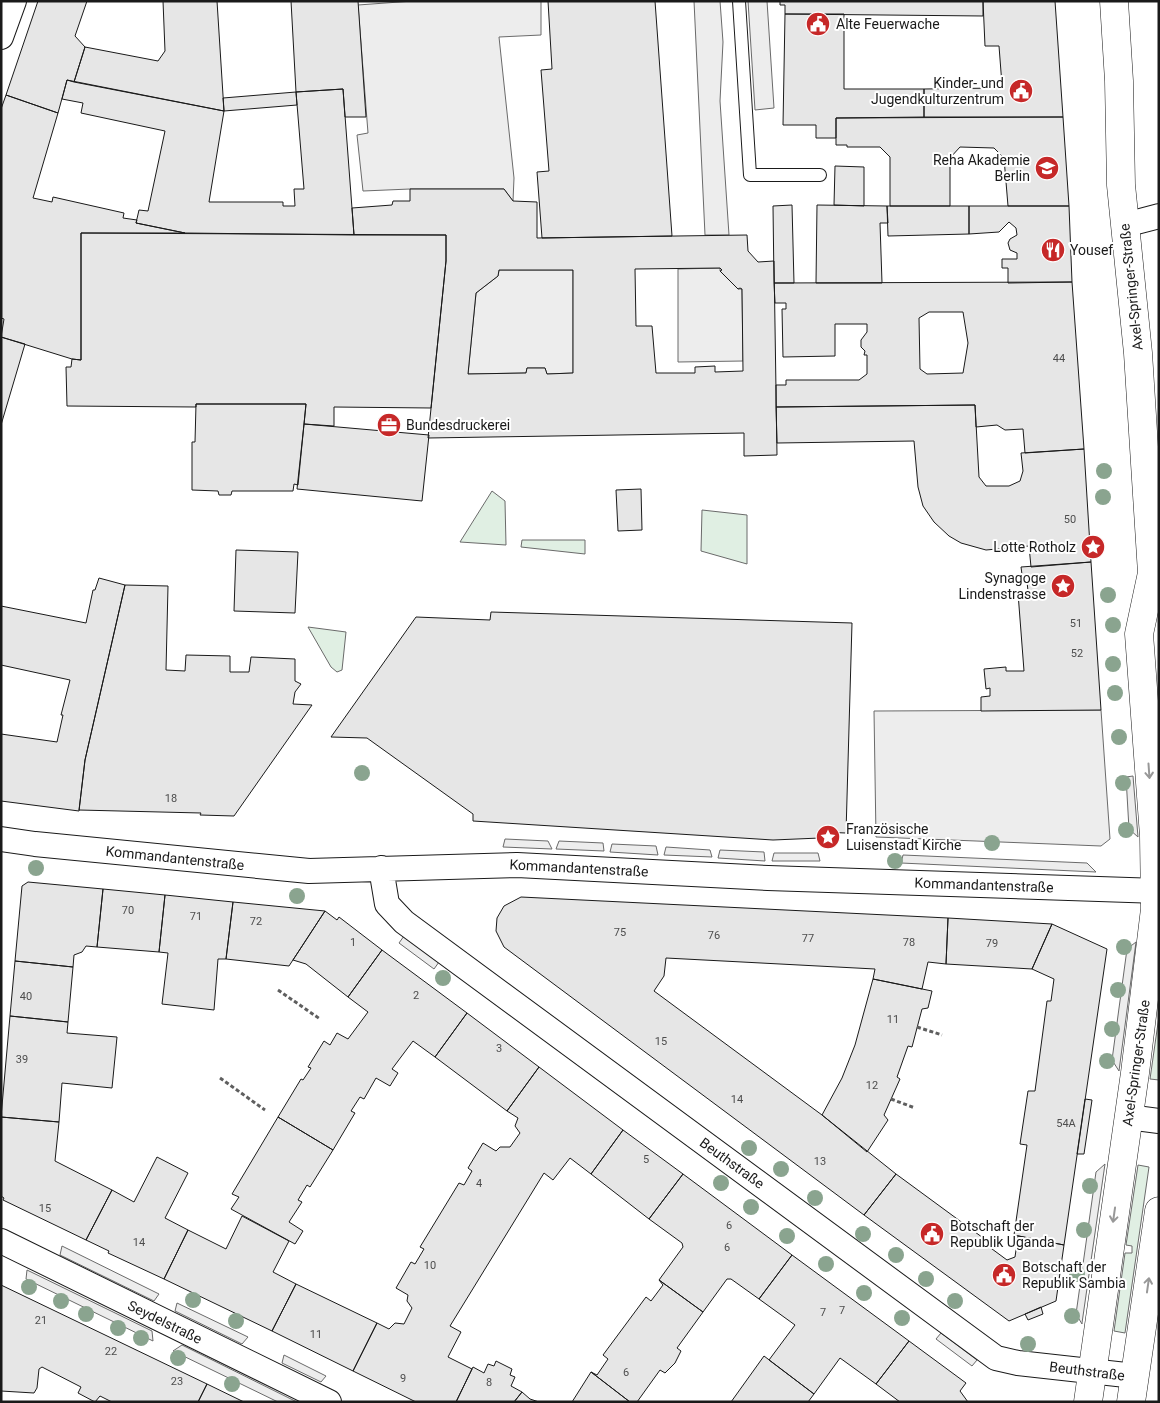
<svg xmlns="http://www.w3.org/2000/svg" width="1160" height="1403" viewBox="0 0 1160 1403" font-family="Roboto,sans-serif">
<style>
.green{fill:#e0efe3;stroke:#6a6a6a}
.parking{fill:#ededed;stroke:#6a6a6a}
.building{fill:#e6e6e6;stroke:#1a1a1a;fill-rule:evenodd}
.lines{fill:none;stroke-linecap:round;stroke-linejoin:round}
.lane-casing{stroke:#1a1a1a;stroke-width:14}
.street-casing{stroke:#1a1a1a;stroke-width:26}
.secondary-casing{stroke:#1a1a1a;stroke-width:29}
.path{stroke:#5f5f5f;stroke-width:3;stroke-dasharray:4 2.5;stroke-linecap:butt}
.lane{stroke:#fff;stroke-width:12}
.street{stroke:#fff;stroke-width:24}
.secondary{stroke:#fff;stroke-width:28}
.tree{fill:#8aa48f}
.oneway{stroke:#989898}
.labels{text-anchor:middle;stroke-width:4;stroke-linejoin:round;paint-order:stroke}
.number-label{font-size:11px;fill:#4d4d4d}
.poi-label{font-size:14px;fill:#1a1a1a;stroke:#fff;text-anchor:start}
.street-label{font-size:14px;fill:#1a1a1a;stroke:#fff}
</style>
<rect width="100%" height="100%" fill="#fff"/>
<path class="green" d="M492,491L505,501L506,545L460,542Z
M702,510L747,515V564L701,551Z
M522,540H585V554L521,547Z
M308,627L346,632L342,670L337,672L331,667Z
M1159,1016V1080L1150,1079Z
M1138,1165L1149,1167L1125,1333L1114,1331L1125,1253H1132V1246L1126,1245Z"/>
<path class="parking" d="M413,1H541V35L499,37L514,178L513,201L504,189H410L363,191L357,135L368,133L358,5Z
M694,1H720L723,42L720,101L729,235H705Z
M748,1H767L774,108L755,110Z
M720,268V271L738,289H742L743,361L678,362V269Z
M499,270H573V373L547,374L545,368H527L526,373L468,374L476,293L498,276Z
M1101,710L1110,839L1101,846L876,837L874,711Z
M1133,776L1138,837L1129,829L1126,777Z
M505,839L548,841L552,849L503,847Z
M559,841L603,843L604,851L556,849Z
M612,844L656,846L658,855L610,852Z
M666,847L710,850L712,857L664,855Z
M720,850L764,852L765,861L718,858Z
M774,853H818L820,861H772Z
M903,855L1087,863L1096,872L901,863Z
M404,936L439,962L434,969L399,943Z
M1136,942L1119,1071L1112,1060L1127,949Z
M1105,1164L1082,1323V1324L1076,1314L1096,1172Z
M62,1246L159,1294L154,1301L60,1255Z
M27,1270L152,1331L153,1341L26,1279Z
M177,1303L248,1337L242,1344L175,1311Z
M941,1333L977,1360L972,1366L936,1339Z
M182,1345L297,1402H278L173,1351Z
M284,1355L326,1376L321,1382L282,1363Z"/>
<path class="building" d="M38,1H87L75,36L85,47L74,82L67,80L58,113L6,95Z
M163,1H217L224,111L74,82L85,47L158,61L165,51Z
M291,1H358L366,117H345L343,89L296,92Z
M548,1H655L672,236L542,238L537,172L549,171L541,70L552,69Z
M780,1H983V16L785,14V5H780Z
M983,1H1055L1063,117H924V89L997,88L1002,85L999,46H985Z
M785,14H844V89H924V117L836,118V138H816V125H783Z
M67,80L224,111L209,202H283V206H295L294,189H304L296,92L343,89L354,235L185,233L136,223L139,210L148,211L165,131L81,113L83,103L62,99Z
M296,92L297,105L224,111L223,98Z
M6,95L58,113L33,198L52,202L53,197L124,213L123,218L137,220L136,223L185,233H81V360L72,359L1,337L4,319L1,318V109Z
M1063,117L1069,206H1008L1004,158L994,148L960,147L950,158V206H890V157L880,147H847V145H836V118Z
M835,166L864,167V206L834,205Z
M410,189H504L513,201L537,202V238L747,235L748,251L758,262L774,261L777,455L744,456V433L428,438L446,261V235H354L352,208L392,205L393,201H410ZM720,268L722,270L720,271L738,289L740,288L742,289L743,371L715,372V366L695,367V373H656L652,326H636L635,269ZM499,270H573V373L547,374L545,368H527L526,373L468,374L476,293L498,276Z
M792,205L794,283H774L773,206Z
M817,205L887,206L888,223H880L882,283H816Z
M887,206H969V234L888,236Z
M969,206H1069L1072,282L1008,283V268H1002V259H1017V253L1010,250L1008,243L1010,239L1017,235L1016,228L1009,222L999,232L969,234Z
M81,233L446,235V261L431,408L334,407V426L304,424L306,404H196V407L67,406L66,367H71L72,359L81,360Z
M1072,282L1084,449L1025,453L1023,429L1005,430L997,425L976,427L975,405L776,407V385H786V380H859L867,374V355H864L865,351L861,347V340L867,332V324H835V356L783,357L782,309H786V303H775L774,283ZM929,312H963L968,343L963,373L927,374L920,369L919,318Z
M1,337L25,344L1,425Z
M196,404H306L298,485L294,484L293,491H232L231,495H219L218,491L192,490V442H195Z
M975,405L979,477L986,486H1009L1020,481L1023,471L1021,453L1084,449L1091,562L1031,567L1029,546L986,550L961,543L949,536L934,522L923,506L918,487L914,441L777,443L776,407Z
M304,424L429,435L422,501L297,489Z
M641,489L642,530L618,531L616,490Z
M236,550L298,552L295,613L234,611Z
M1091,562L1101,710L981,711V697L990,696V688L986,689L984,669L1006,667V671H1024L1018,593L1028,591L1027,582H1023L1021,567Z
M99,578L125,585L85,760L79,811L1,801V734L57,742L63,715H61L70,680L1,665V606L86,623L93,590H95Z
M125,585L168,586L166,670L185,671L186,655L230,656V672H249L251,657L295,659V681L301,684L295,692L293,704L312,705L234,816L200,815L201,813L79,810L85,760Z
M491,612L852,623L846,833L821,832L820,838L773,840L473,821V814L367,738L331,737L416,617L490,620Z
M28,882L103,889L97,947L86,946L82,952L74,955L73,967L15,961L22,886Z
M103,889L165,895L159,952L97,947Z
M165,895L233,902L226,959H218L214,1010L162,1004L168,953L159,952Z
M521,897L948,918L946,964L928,962L922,989L873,979L875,969L666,958L664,976L654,991L822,1115L896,1174L864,1215L504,947L496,931L497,918L504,906Z
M233,902L325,911L289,966L226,959Z
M325,911L337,920L339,917L382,950L348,997L306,964L293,960Z
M948,918L1052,924L1032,969L946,964Z
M1052,924L1107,949L1064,1245L1014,1235L1027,1145L1020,1144L1028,1091H1035L1047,1001H1051L1054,979L1032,969Z
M382,950L467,1013L435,1057L413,1041L392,1069L398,1073L390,1086L376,1078L364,1099L360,1097L351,1111L355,1113L333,1150L278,1117L301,1079L303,1080L311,1068L308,1067L324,1041L330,1045L337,1033L348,1039L368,1012L348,997Z
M15,961L73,967L68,1022L10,1016Z
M873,979L932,991L928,1008L922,1009L912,1047L908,1046L897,1077L900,1079L884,1115L888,1120L867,1152L822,1115L842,1078L855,1045Z
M467,1013L539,1067L507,1111L435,1057Z
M10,1016L68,1022L67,1033L117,1037L112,1088L62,1083L59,1122L1,1117Z
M539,1067L623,1130L591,1174L570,1158L553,1180L544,1173L450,1326L461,1332L448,1357L472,1369L456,1402H416L353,1371L377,1323L389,1329L395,1323L404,1324L412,1308L407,1301L408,1295L396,1288L411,1262L415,1264L424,1249L420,1247L459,1183L464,1185L472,1171L468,1168L483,1143L496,1151L500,1147H510L520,1133L515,1126L518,1118L507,1111Z
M1085,1099L1092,1100L1084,1154H1077Z
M1,1117L59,1122L55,1161L112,1190L86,1240L3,1200L4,1198L1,1196Z
M278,1117L333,1150L310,1187L307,1185L298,1200L302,1202L289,1222L303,1231L295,1244L231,1209L239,1197L232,1194Z
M623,1130L683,1174L649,1219L591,1174Z
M157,1157L188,1173L165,1218L188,1230L164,1279L108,1253L109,1251L86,1240L112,1190L134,1202Z
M683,1174L792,1255L759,1299L731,1279H727L703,1312L659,1280L683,1247L682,1243L649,1219Z
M896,1174L990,1243L988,1246L1007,1260L1015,1257L1018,1236L1064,1245L1056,1301L1009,1321L864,1215Z
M242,1216L289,1241L273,1272L296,1284L272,1331L164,1279L188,1230L226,1249Z
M792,1255L909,1341L876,1384L840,1358L814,1394L769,1360L795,1325L759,1299Z
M659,1280L703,1312L677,1348L681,1351L675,1363L665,1373L660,1370L637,1402H630L591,1372L597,1375L608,1359L603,1355L646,1297L651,1301L663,1285Z
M296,1284L377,1323L353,1371L272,1331Z
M1,1285L207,1384L198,1402H112L100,1396L95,1402L78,1393L81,1387L42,1367L39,1369L37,1388L34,1393L1,1391Z
M1041,1307L1043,1314L1028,1320L1025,1314Z
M909,1341L966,1383L960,1391L968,1402H900L876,1384Z
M764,1356L814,1394L808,1402H731Z
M496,1361L512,1369L510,1375L515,1377L511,1386L522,1392L514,1402H456L473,1367L484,1373L488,1364L494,1366Z
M591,1372L630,1402H572Z
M207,1384L244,1402H198Z
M522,1392L530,1399L539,1402H514Z"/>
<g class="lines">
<g class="lane-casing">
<path id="lane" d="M739,1L750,175H820"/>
</g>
<g class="street-casing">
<path id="street" d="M1,37L14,1
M1125,225L1159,216
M1,839L35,844L309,871L517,865L768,878L1159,891
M381,868L387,904L404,922L996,1358L1018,1363L1135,1376
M1128,1117L1159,1121
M1,1241L329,1402"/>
</g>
<g class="secondary-casing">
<path id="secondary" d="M1088,1402L1135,1073L1155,909L1154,836L1139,634L1152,573L1138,353L1121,185L1119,81L1114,1
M1131,1402L1159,1211"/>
</g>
<path class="path" d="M278,990L320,1019
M917,1027L942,1035
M220,1078L265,1110
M891,1099L915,1108"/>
<use href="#lane" class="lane"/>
<use href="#street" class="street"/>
<use href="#secondary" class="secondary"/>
</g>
<g class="tree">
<circle cx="1104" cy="471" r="8"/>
<circle cx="1103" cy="497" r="8"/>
<circle cx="1108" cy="595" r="8"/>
<circle cx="1113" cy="625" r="8"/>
<circle cx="1113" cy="664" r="8"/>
<circle cx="1115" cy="693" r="8"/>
<circle cx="1119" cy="737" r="8"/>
<circle cx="362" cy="773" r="8"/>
<circle cx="1123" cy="783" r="8"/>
<circle cx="1126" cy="830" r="8"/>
<circle cx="992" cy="843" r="8"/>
<circle cx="895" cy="861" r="8"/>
<circle cx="36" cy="868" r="8"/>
<circle cx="297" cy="896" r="8"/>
<circle cx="1124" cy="947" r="8"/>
<circle cx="443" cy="978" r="8"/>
<circle cx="1118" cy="990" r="8"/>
<circle cx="1112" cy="1029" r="8"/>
<circle cx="1107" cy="1061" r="8"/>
<circle cx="749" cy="1148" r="8"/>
<circle cx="781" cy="1169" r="8"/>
<circle cx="721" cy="1183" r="8"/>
<circle cx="1090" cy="1186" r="8"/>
<circle cx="815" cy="1198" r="8"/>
<circle cx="751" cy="1207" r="8"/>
<circle cx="1084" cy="1230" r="8"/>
<circle cx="863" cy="1234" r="8"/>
<circle cx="787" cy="1236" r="8"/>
<circle cx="896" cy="1255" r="8"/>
<circle cx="826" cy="1264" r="8"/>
<circle cx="1077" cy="1274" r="8"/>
<circle cx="926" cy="1279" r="8"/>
<circle cx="29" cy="1287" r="8"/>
<circle cx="864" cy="1293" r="8"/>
<circle cx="193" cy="1300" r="8"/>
<circle cx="61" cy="1301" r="8"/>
<circle cx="955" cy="1301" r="8"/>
<circle cx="86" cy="1314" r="8"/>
<circle cx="1072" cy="1316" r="8"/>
<circle cx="902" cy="1318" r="8"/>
<circle cx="236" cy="1321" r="8"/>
<circle cx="118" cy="1328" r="8"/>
<circle cx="141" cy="1338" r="8"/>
<circle cx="1028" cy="1344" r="8"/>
<circle cx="178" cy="1358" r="8"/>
<circle cx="232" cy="1384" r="8"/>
</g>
<defs><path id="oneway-shaft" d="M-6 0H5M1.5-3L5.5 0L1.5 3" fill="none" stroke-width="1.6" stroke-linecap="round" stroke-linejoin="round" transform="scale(1.25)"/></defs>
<g class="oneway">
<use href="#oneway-shaft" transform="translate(1149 771) rotate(86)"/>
<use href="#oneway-shaft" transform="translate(1114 1215) rotate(98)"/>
<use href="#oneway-shaft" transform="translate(1148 1285) rotate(-82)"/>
</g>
<defs>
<g id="civic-disc" transform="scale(1.25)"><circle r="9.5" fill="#c62828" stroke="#fff"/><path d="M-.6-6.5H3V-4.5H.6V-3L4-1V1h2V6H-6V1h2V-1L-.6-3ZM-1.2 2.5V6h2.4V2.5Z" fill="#fff"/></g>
<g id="university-disc" transform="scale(1.25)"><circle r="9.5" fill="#c62828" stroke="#fff"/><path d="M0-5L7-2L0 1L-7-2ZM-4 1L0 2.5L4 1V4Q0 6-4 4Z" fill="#fff"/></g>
<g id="restaurant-disc" transform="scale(1.25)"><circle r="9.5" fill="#c62828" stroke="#fff"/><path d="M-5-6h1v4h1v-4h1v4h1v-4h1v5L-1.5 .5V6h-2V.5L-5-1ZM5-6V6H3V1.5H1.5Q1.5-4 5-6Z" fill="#fff"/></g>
<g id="office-disc" transform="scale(1.25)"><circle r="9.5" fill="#c62828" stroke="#fff"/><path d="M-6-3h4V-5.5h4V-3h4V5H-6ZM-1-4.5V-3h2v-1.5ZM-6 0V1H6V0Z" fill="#fff"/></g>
<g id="sight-disc" transform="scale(1.25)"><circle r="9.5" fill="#c62828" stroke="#fff"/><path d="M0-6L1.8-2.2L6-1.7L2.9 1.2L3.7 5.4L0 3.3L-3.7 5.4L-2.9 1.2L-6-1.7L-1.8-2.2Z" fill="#fff"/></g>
</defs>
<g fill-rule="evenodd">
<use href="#civic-disc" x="818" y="24"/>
<use href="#civic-disc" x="1021" y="91"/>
<use href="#university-disc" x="1047" y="168"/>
<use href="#restaurant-disc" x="1053" y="250"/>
<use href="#office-disc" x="389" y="425"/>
<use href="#sight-disc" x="1093" y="547"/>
<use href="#sight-disc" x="1063" y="586"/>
<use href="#sight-disc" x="828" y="837"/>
<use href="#civic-disc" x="932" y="1234"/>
<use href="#civic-disc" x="1004" y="1275"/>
</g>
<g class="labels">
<g class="number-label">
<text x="1059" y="362">44</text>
<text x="1070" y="523">50</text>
<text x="1076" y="627">51</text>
<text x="1077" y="657">52</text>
<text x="171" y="802">18</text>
<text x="128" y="914">70</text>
<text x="196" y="920">71</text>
<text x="256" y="925">72</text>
<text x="620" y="936">75</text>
<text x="714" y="939">76</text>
<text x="808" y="942">77</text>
<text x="353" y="946">1</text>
<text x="909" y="946">78</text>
<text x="992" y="947">79</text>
<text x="416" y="999">2</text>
<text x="26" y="1000">40</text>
<text x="893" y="1023">11</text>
<text x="661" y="1045">15</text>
<text x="499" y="1052">3</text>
<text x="22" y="1063">39</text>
<text x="872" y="1089">12</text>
<text x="737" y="1103">14</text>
<text x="1066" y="1127">54A</text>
<text x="646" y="1163">5</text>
<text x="820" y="1165">13</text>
<text x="479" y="1187">4</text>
<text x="45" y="1212">15</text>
<text x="729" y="1229">6</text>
<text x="139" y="1246">14</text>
<text x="727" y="1251">6</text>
<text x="430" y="1269">10</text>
<text x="842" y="1314">7</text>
<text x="823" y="1316">7</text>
<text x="41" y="1324">21</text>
<text x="316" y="1338">11</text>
<text x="111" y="1355">22</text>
<text x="626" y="1376">6</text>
<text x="403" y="1382">9</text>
<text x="177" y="1385">23</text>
<text x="489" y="1386">8</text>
</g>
<g class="poi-label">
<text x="836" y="29">Alte Feuerwache</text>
<text x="1004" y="88" text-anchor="end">Kinder- und<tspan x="1004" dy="16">Jugendkulturzentrum</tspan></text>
<text x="1030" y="165" text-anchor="end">Reha Akademie<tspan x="1030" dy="16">Berlin</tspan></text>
<text x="1070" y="255">Yousef</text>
<text x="406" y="430">Bundesdruckerei</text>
<text x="1076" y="552" text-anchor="end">Lotte Rotholz</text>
<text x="1046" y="583" text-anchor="end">Synagoge<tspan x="1046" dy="16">Lindenstrasse</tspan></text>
<text x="846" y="834">Französische<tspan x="846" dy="16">Luisenstadt Kirche</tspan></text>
<text x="950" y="1231">Botschaft der<tspan x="950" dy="16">Republik Uganda</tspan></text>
<text x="1022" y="1272">Botschaft der<tspan x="1022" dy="16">Republik Sambia</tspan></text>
</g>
<g class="street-label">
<text transform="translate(1131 287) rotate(-96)" y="5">Axel-Springer-Straße</text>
<text transform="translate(175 858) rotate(6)" y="5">Kommandantenstraße</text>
<text transform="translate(579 868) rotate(3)" y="5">Kommandantenstraße</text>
<text transform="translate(984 885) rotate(2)" y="5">Kommandantenstraße</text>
<text transform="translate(1136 1063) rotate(-82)" y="5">Axel-Springer-Straße</text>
<text transform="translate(732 1163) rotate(36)" y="5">Beuthstraße</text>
<text transform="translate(165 1322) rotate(26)" y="5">Seydelstraße</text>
<text transform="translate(1087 1371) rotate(7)" y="5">Beuthstraße</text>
</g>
</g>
<rect width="1160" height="1403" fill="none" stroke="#1a1a1a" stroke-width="5"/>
</svg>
